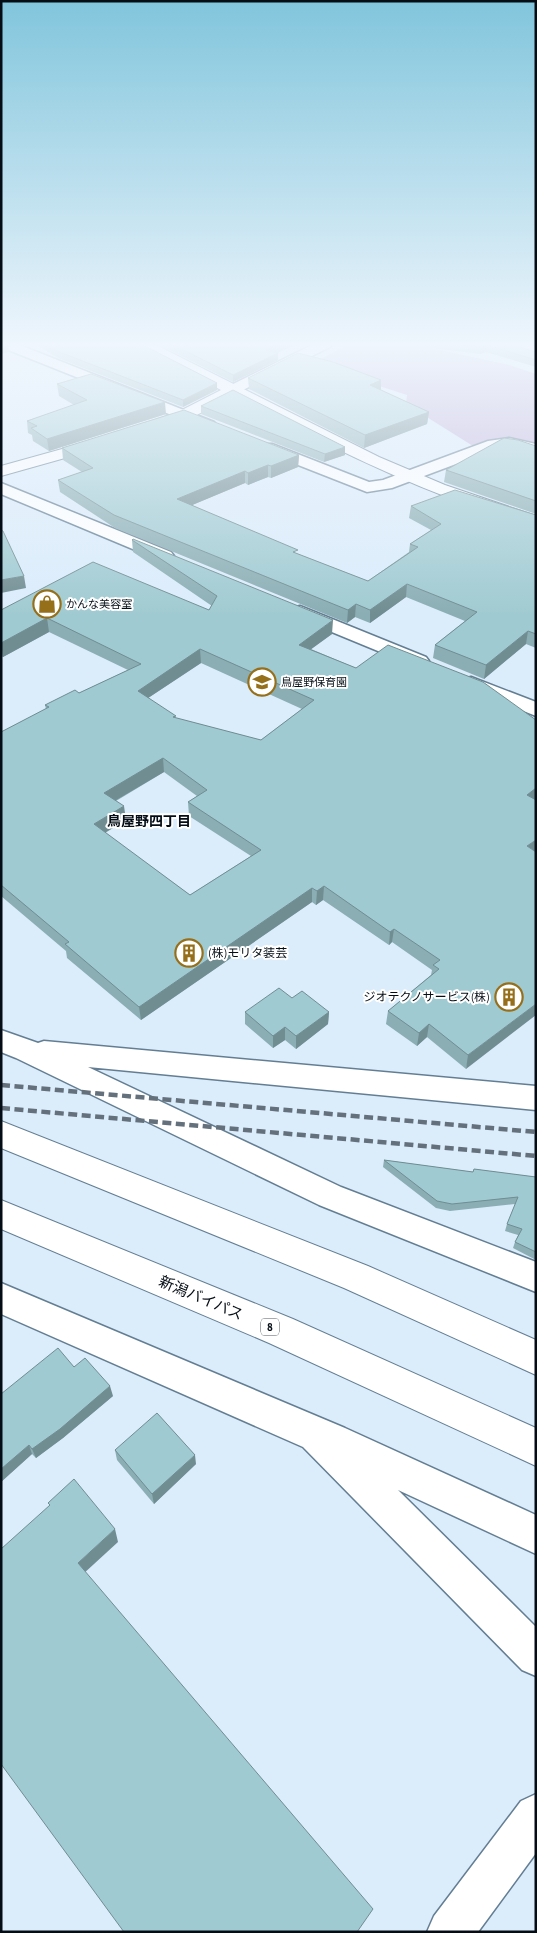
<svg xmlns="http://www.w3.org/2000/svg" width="537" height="1933" viewBox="0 0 537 1933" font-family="'Source Sans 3','Noto Sans JP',sans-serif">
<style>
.green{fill:#c3b1d8}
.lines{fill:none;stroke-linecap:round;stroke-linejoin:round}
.street-casing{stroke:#637e93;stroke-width:3}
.secondary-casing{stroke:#637e93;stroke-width:2}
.highway-casing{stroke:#637e93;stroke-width:2}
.street{fill:#fff;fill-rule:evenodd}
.secondary{fill:#fff;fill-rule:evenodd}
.highway{fill:#fff;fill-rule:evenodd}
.rail{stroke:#64717c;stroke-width:4.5;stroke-dasharray:9 4.5;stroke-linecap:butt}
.wall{fill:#8aaeb4;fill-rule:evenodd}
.shaded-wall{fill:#708d92}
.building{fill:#a0cad1;stroke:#708d92;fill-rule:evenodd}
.labels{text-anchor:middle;stroke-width:4;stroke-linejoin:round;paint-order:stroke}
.far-poi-label{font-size:11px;fill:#040d15;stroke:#fff;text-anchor:start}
.shield{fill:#fff;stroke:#4f565b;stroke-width:1}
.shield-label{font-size:11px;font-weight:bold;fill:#040d15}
.poi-label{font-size:12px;fill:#040d15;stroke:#fff;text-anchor:start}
.neighbourhood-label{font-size:14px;font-weight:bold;fill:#040d15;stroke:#fff}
.near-street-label{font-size:15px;fill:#040d15;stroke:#fff}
</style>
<rect width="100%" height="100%" fill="#dbecfb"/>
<path class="green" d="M349,344L417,345L509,365L536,374V444C511,438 497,438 473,446L406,404L407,395L311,364Z"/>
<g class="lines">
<g class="street-casing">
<path id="street" d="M1,344H17L214,422L217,425L214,428H204L1,347Z
M314,344H332L330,347L239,392H229L227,389L229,386Z
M509,438L536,444V454L509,448L496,449L392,488L367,492L260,450L258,447L260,444H272L369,482L383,480L488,441Z
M1,483L171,552L174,556L171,560L165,561L159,560L1,494Z
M300,606L426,657L429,661L426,665L419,667L412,665L293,616L291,612L293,608Z
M471,677L536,702V716L464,687L461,683L464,679Z
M1,1030L38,1043L44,1041L536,1086V1110L88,1067L341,1187L536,1262V1292L319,1205L16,1058L1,1052Z
M1,1283L345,1428L536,1515V1554L398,1490L536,1627V1676L522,1670L303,1447L1,1314Z
M536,1794V1853L478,1932H427L434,1916L521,1801Z"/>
</g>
<g class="secondary-casing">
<path id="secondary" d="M136,344H154L379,457L445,485L536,516V527C519,523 502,516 485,511C397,481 315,439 233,396C215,405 169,433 150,428L148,425L150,422L178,412L221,390L138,347Z
M98,439L104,441L106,444L104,447L1,476V466Z"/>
</g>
<g class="highway-casing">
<path id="highway" d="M1,1121L368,1266L536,1340V1375L344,1288L1,1148Z
M1,1200L293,1319L536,1428V1466L269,1343L1,1229Z"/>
</g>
<use href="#street" class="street"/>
<use href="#secondary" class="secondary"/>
<use href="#highway" class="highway"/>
<path class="rail" d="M1,1085L536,1132
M1,1108L536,1156"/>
</g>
<path class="wall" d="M35,344H141L217,383V390L183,407L58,358Z
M158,344H298L277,353L278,360L233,382Z
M401,344H509L536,352V367L486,352L480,354Z
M527,344H536V347Z
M248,378L381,380V390L429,412L427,424L364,448L249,389Z
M57,384L166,414L49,451L33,441L32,435L28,433L27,421L74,405L59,396Z
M201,406L345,447V455L324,462L201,414Z
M536,446V514L444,482L446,470Z
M62,448L299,455L298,467L271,478L268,477L248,485L245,483L192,505L298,554L368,581L409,552L410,544L431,530L409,518L411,506L536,515V648L526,644L484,679L433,658L435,645L465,621L406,597L370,623L355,617L347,623L115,528L60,492L58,480L82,472L63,460Z
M132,540L332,634L311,649L356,668L536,720V799L466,1069L427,1037L417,1046L386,1024L388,1011L431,975L432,970L392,942L389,945L323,900L316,905L312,902L141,1020L67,958L66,951L1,896V732L46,709L45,705L79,693L128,670L49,632L3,657L1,656V610H209L212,606L133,552ZM201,663L302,709L261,740L176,718L148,698ZM164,772L197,796L188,802L189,816L251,856L190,895L105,833L126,820L116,801Z
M292,998L329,1012L328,1024L296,1049L285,1040L273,1048L245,1024V1012Z
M384,1160L473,1172L474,1169L536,1177V1260L513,1248L515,1242L518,1235L505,1231L507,1224L515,1204L450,1211L436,1208L383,1167Z
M1,1394L113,1396L63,1438L36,1458L32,1454L1,1482Z
M115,1450L196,1464L154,1504L117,1460Z"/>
<path class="shaded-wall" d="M281,344H298L266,357V350Z
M8,345L9,352L1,354V347Z
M487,345L486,352L480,354V347Z
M278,353V360L233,382V375Z
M381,380V392L370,385Z
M217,383V390L183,407V400Z
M165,402L166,414L49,451L47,439Z
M429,412L427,424L364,448L365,435Z
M345,447V455L324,462L325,454Z
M299,455L298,467L271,478V466Z
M268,465V477L248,485V473Z
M245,471V483L178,511L177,499Z
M24,576L26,588L1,593V580Z
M407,584L406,597L370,623V610Z
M356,604L355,617L347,623L348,610Z
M47,618L49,632L3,657L1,643Z
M333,620L332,634L299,658V645Z
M528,631L526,644L484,679L486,665Z
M200,649L201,663L139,704L138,691Z
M163,758L164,772L106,806L104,793Z
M536,788V799L524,808L527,795Z
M124,806L126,820L96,838L94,824Z
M536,840V852L527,846Z
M324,886L323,900L316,905L317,891Z
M312,888V902L141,1020L139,1007Z
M394,929L392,942L389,945L390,932Z
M536,1004V1015L466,1069L468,1055Z
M329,1012L328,1024L296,1049V1036Z
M429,1024L427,1037L417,1046L419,1033Z
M285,1027V1040L273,1048V1036Z
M110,1386L113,1396L63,1438L36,1458L32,1449Z
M29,1445L32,1454L1,1482V1469Z
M195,1455L196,1464L154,1504L152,1494Z
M115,1529L118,1542L82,1575L78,1563Z"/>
<path class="building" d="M1,344H5L8,345L1,347Z
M46,344H141L217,383L183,400L57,351Z
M172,344H281L266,350L278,353L233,375Z
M454,344H509L536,352V360L487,345L480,347Z
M298,353L333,362L381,380L370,385L429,412L365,435L248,378Z
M91,374L165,402L47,439L31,428L37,426L27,421L87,400L57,384Z
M233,390L345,447L325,454L201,406Z
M184,410L299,455L271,466L268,465L248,473L245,471L177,499L298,550L293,552L368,581L418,547L410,544L441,524L411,506L455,490L536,515V634L528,631L486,665L435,645L477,612L407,584L370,610L356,604L348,610L114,515L58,480L93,468L62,448Z
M504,438L518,440L536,446V501L446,470Z
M1,530L3,531L24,576L1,580Z
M133,539L333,620L299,645L356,668L388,645L483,682L536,720V788L527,795L536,800V840L527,846L536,852V1004L468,1055L429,1024L419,1033L388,1011L439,969L433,965L440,960L394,929L390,932L324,886L317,891L312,888L139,1007L65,944L69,942L1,885V732L49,707L45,705L75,690L79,693L141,664L47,618L1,643V610L93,562L209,610L217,596L132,540ZM200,649L314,700L261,740L173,717L176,716L138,691ZM163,758L207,790L188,802L261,850L190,895L94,824L124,806L104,793Z
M279,988L292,998L302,991L329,1012L296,1036L285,1027L273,1036L245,1012Z
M384,1160L473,1172L474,1169L536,1177V1252L515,1242L522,1229L507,1224L518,1197L452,1204L437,1201Z
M58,1348L74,1367L85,1358L110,1386L60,1429L32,1449L29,1445L1,1469V1394Z
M157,1413L195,1455L152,1494L115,1450Z
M74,1479L115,1529L78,1563L373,1909L357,1932H124L1,1764V1549L50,1505L48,1503Z"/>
<linearGradient id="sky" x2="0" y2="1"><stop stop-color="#81c5dc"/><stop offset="0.56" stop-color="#eff6fd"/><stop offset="1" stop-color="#eff6fd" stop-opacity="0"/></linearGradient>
<rect width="537" height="615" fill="url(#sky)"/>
<defs>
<g id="shop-ring" transform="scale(1.4375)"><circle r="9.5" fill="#fff" stroke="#966f1a" stroke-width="1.5"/><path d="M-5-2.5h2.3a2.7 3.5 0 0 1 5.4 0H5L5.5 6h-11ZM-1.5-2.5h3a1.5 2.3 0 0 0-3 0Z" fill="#966f1a"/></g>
<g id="school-ring" transform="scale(1.4375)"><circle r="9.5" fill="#fff" stroke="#966f1a" stroke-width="1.5"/><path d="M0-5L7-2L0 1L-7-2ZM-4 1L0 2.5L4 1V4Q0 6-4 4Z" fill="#966f1a"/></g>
<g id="building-ring" transform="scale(1.4375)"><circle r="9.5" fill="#fff" stroke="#966f1a" stroke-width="1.5"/><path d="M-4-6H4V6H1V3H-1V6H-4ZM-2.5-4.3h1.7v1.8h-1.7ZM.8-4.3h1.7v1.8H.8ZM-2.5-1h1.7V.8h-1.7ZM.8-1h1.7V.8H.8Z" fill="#966f1a"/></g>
</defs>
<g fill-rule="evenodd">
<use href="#shop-ring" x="47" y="604"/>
<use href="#school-ring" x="262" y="682"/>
<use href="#building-ring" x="189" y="953"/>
<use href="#building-ring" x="509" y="997"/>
</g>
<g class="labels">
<g class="far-poi-label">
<text x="66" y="608">かんな美容室</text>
<text x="281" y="686">鳥屋野保育園</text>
</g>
<rect class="shield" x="261" y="1318.5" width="18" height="17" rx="4"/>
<g class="shield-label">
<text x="270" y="1331">8</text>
</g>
<g class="poi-label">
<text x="208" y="957">(株)モリタ装芸</text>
<text x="490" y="1001" text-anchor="end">ジオテクノサービス(株)</text>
</g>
<g class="neighbourhood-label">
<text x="149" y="826">鳥屋野四丁目</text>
</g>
<g class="near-street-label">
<text transform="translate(201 1298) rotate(23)" y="5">新潟バイパス</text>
</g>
</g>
<rect width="537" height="1933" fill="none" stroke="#040d15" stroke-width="5"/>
</svg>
